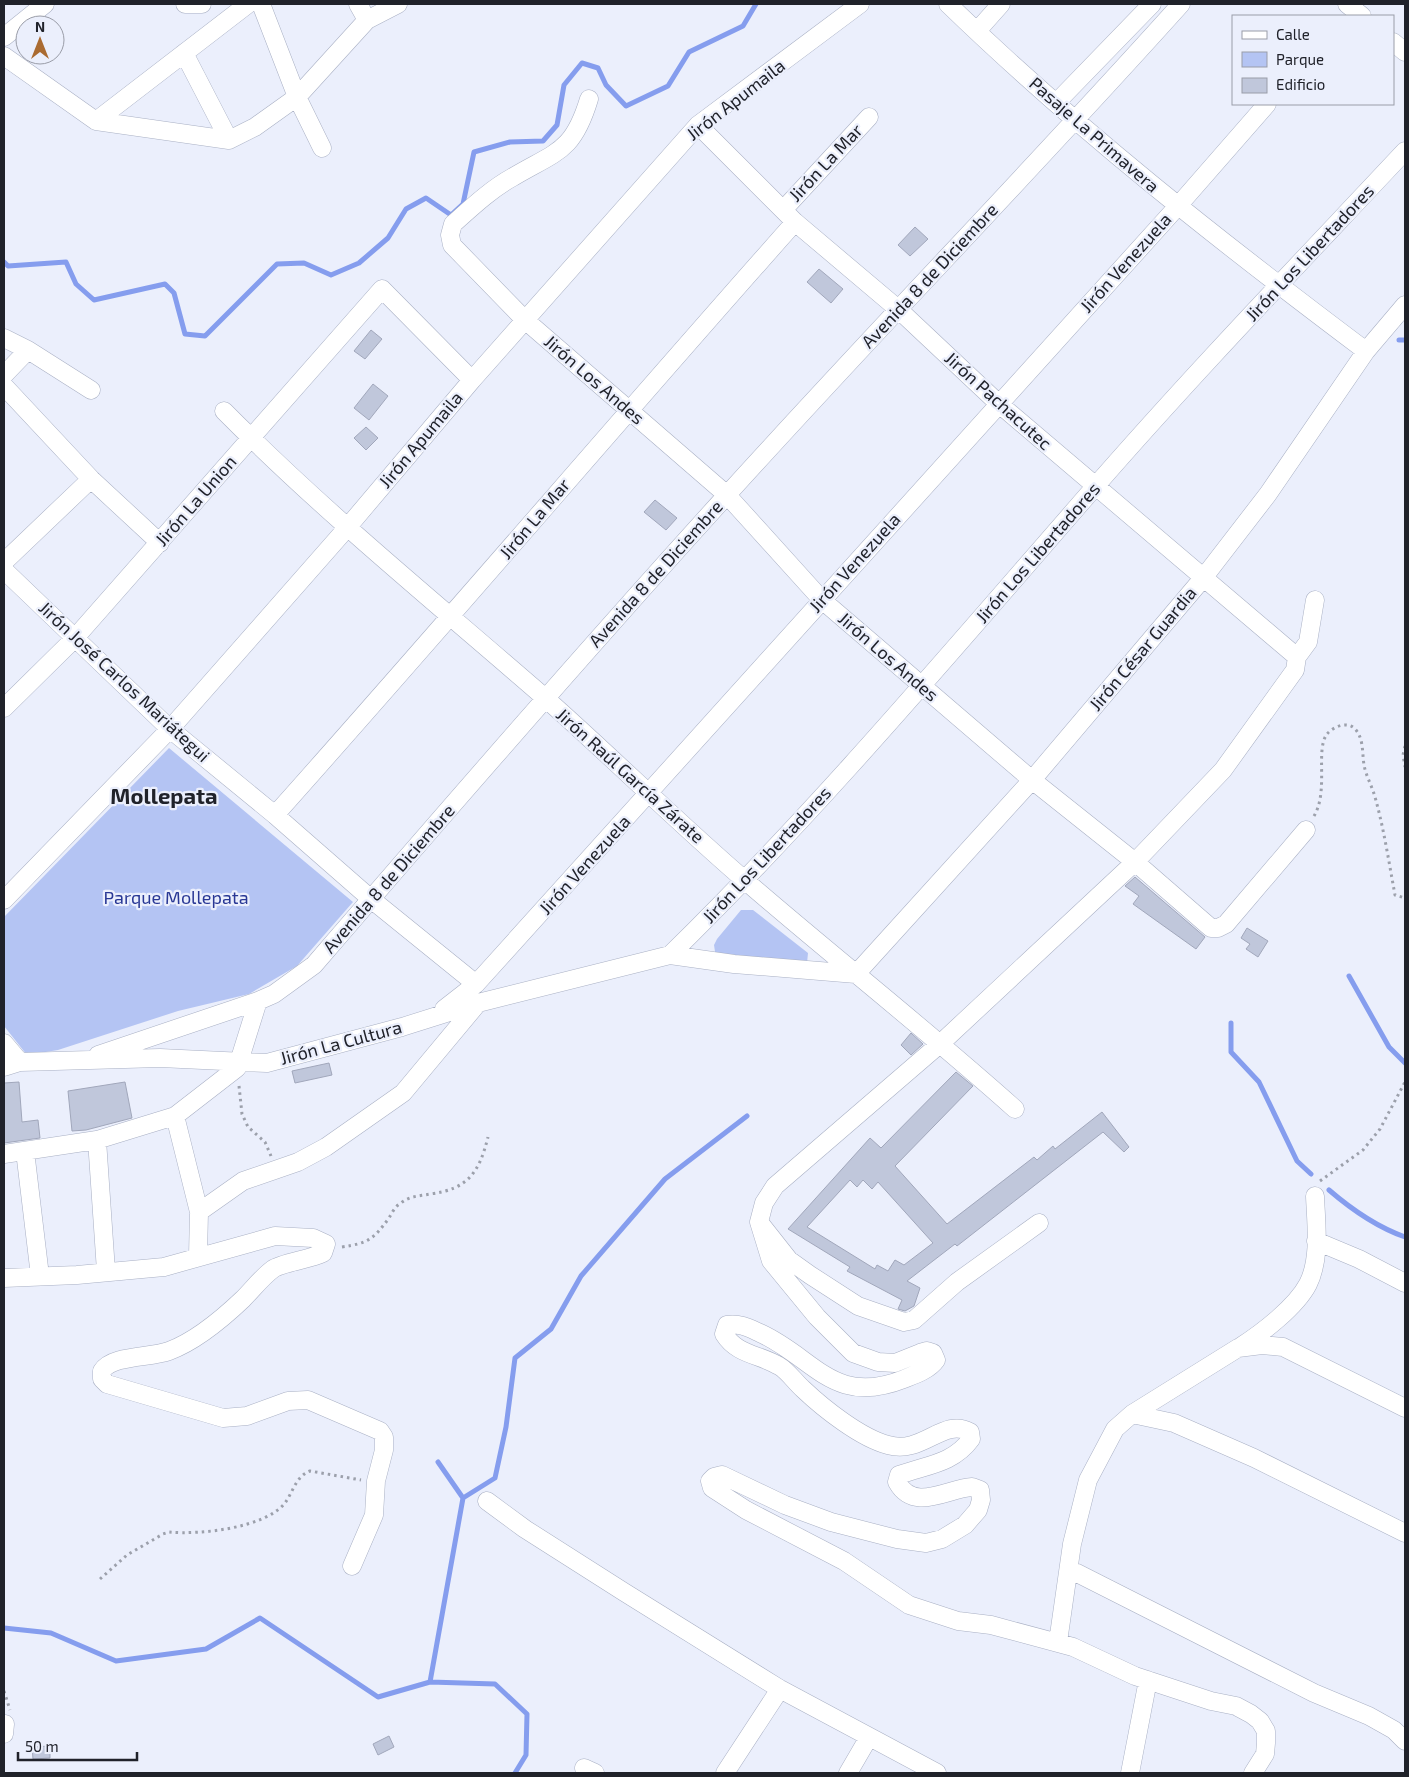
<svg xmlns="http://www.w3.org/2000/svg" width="1409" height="1777" viewBox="0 0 1409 1777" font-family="'Exo 2',sans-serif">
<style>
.green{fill:#b4c4f3}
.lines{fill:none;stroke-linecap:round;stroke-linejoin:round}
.stream{stroke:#859dee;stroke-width:5}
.building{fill:#c0c7db;stroke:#a1a7bb;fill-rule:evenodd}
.minor-casing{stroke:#a9b0c4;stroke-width:19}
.path{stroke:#9ca0ab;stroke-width:3;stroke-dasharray:2.5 4;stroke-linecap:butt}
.minor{stroke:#fff;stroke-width:18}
.labels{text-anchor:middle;stroke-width:4.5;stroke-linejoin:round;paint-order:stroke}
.street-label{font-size:18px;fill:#20222a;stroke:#ebeffc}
.park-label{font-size:18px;fill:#293895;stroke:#ebeffc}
.district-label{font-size:22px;font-weight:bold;fill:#20222a;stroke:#ebeffc}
</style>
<rect width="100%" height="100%" fill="#ebeffc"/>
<path class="green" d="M169,748L353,902L297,966L249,994L178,1011L58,1050L27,1055L4,1026V917Z
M741,910H753L808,953L807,963L716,958L714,945L717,939Z"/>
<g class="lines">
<path class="stream" d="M4,262L8,266L66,262L76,284L94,300L165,284L174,293L185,334L205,336L277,264L304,263L331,275L359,263L388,238L406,209L426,198L451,215L463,204L474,152L510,142L543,141L557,125L564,85L582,63L598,68L606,85L626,106L668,86L689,52L743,26L756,4
M1399,340H1405
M1349,976L1389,1047L1405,1063
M1231,1023V1052L1259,1082L1297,1161L1311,1174
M1329,1190C1351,1209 1377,1227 1405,1237
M438,1462L463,1498
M4,1628L51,1633L116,1661L206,1649L260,1618L378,1697L430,1682L495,1684L527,1714L526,1755L515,1773
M430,1682L463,1498L495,1478L506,1427L515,1358L551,1329L581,1276L665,1179L747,1116"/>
</g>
<path class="building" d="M915,227L928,239L910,256L898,245Z
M819,269L843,289L831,303L807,282Z
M371,330L382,339L365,359L354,351Z
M373,384L388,396L369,420L354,408Z
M366,427L378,438L366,450L354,438Z
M655,500L677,518L666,530L644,512Z
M1135,877L1205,937L1196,949L1133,904L1139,896L1125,886Z
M1247,928L1268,941L1258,957L1246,949L1250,944L1241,938Z
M911,1033L923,1044L911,1055L901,1045Z
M329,1063L332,1075L295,1083L292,1071Z
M956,1072L973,1086L895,1166L947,1224L1034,1157L1037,1160L1053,1146L1055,1149L1102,1112L1129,1147L1124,1152L1103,1132L957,1246L955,1244L907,1281L920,1288L914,1306L905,1311L898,1309L902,1300L847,1271L850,1267L788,1229L870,1138L881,1148ZM850,1180L857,1187L863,1180L872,1189L878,1182L933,1243L904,1265L895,1260L888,1271L877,1265L875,1269L807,1227Z
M19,1082L22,1122L38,1120L40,1138L4,1143V1083Z
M125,1082L132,1118L86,1130L72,1131L68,1091Z
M389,1736L394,1747L378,1755L373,1744Z
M50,1746V1758L33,1759L32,1747Z"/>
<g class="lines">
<g class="minor-casing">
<path id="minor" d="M185,4H202
M261,4L297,97L322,148
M358,4L367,20
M948,4C1078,130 1221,242 1366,351
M1347,4L1362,16
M977,31L1001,4
M4,37L45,4
M1393,42L1405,52
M184,53L229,140
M4,56L96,121L229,140L255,127L297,97L367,20L398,4
M589,99C573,152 557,151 513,177C491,189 471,208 453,224L450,235L452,245L525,320L727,495L822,600L1032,780L1135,862L1211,928H1218L1226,924L1306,830
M1056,103L1152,4
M96,121L248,4
M698,125L795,222L898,309L998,403L1297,657L1295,670L1223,770L1135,862L941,1043L775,1186L764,1203L759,1222L789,1260L810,1275L858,1306L904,1322L914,1320L957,1282L1039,1223
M783,210L869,117
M4,338L28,350
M4,375L28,350L91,390
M4,386L91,479L160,543
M224,411C325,513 436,603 544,697C613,758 678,823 748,883C836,959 928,1031 1015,1109
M4,562L91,479
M4,570L170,729L275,815L371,899L476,984
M1297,657L1308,642L1315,600
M4,708L74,639L382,289L472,380
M275,815C450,619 620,419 795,222
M4,900L170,729L346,529L472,380L698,125L860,4
M670,955C820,808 955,647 1093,489C1194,373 1300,263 1405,151
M444,1009L476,984L1177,207L1267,104
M4,1043L20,1062
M98,1055L258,1001L274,994L314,965C450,807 586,650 726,496C876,330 1032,170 1181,4
M4,1067L20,1062L160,1058L267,1063L402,1027L478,1003L670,955L734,964L856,974L1032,780L1204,577L1268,494L1366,351L1405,305
M175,1116L199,1212
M97,1140L106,1271
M25,1151L40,1276
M4,1154L97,1140L175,1116L237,1068L258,1001
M759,1222L771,1261L817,1317L853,1353L878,1362L895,1363L920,1353L927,1351L933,1353L936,1360C929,1370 914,1375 904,1379C833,1407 815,1358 760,1333C749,1328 740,1323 727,1325L724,1334C737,1355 759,1354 779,1366C788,1371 795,1382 803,1389C824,1409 861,1438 888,1445C923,1455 943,1417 970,1432L971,1439C953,1464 926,1465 899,1475L897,1482C914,1513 948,1488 972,1487L980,1490L981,1500L978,1510L965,1525L942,1539L926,1543L897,1539L831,1522L785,1505L722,1475L714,1477L710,1481L712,1488L746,1510L844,1561L909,1605L958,1621L991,1625L1073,1647L1135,1676L1211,1701L1236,1706L1251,1714L1260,1721L1266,1731V1743L1265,1754L1253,1773
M1316,1241L1359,1259L1405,1283
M198,1256L199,1212L243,1181L298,1162L326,1147L403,1093L478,1003
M4,1278L77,1275L164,1267L275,1236L313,1238L326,1244L323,1253C311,1259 281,1263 273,1269C262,1277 253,1289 243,1299C222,1319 196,1341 169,1351C150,1358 112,1355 102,1371V1379L107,1384L223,1418L247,1416L288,1401L308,1400L380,1431L384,1437V1450L376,1481L374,1515L352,1566
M1240,1347C1262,1333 1296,1307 1308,1284C1321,1258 1316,1223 1315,1196
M1132,1414L1174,1423L1254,1458L1405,1533
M487,1501L525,1529L624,1592L780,1689L937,1773
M1069,1571L1077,1573L1314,1693L1369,1716L1394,1730L1405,1741
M1058,1642L1072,1544L1088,1480L1115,1429L1132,1414L1238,1348L1262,1345L1283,1347L1405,1408
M4,1734L5,1724
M584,1768L595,1773
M725,1773L780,1689
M848,1773L869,1737
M1130,1773L1148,1680"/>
</g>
<path class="path" d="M1405,746L1403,755L1405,767
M1314,816C1329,791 1315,750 1327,734C1333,727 1346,721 1354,728C1364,737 1362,753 1364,765C1366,776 1372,786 1375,797C1384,829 1389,863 1395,895L1405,898
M239,1086L242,1114L248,1127L265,1142L271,1156
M1320,1181L1363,1150L1380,1129L1405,1082
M342,1247C368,1243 373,1240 389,1218C392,1213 395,1206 401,1203C409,1196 420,1196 430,1194C468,1189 479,1173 488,1137
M100,1579L127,1555L163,1534L169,1532C200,1535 265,1528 285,1503C293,1492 296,1476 310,1471L361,1480
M4,1691L10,1710"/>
<use href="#minor" class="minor"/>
</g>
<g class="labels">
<g class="street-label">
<text transform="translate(736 100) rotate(-38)" y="6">Jirón Apumaila</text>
<text transform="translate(1094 135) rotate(41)" y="6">Pasaje La Primavera</text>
<text transform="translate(826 163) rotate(-47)" y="6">Jirón La Mar</text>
<text transform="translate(1310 253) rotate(-47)" y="6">Jirón Los Libertadores</text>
<text transform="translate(1126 263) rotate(-48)" y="6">Jirón Venezuela</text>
<text transform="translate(930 276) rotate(-47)" y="6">Avenida 8 de Diciembre</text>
<text transform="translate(594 380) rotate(41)" y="6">Jirón Los Andes</text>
<text transform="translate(998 401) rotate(42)" y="6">Jirón Pachacutec</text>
<text transform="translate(421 440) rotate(-50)" y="6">Jirón Apumaila</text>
<text transform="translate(196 501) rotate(-49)" y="6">Jirón La Union</text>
<text transform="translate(535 519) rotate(-50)" y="6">Jirón La Mar</text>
<text transform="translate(1038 553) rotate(-49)" y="6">Jirón Los Libertadores</text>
<text transform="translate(855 563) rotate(-48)" y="6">Jirón Venezuela</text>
<text transform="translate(656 574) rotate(-48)" y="6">Avenida 8 de Diciembre</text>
<text transform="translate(1143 649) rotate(-50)" y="6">Jirón César Guardia</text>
<text transform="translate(888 657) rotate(41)" y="6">Jirón Los Andes</text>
<text transform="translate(124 682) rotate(43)" y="6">Jirón José Carlos Mariátegui</text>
<text transform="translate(630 776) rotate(42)" y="6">Jirón Raúl García Zárate</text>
<text transform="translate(767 855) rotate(-47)" y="6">Jirón Los Libertadores</text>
<text transform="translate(585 865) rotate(-48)" y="6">Jirón Venezuela</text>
<text transform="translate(389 879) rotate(-49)" y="6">Avenida 8 de Diciembre</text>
<text transform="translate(341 1043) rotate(-15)" y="6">Jirón La Cultura</text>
</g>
<g class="park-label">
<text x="176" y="904">Parque Mollepata</text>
</g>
<g class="district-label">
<text x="164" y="804">Mollepata</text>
</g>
</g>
<rect width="1409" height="1777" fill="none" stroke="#20222a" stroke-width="10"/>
<rect x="1232" y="15" width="162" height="90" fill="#ebeffc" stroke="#9a9da8"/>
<rect x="1242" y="31" width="25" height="8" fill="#ffffff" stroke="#9a9da8"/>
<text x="1276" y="40" font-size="15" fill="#20222a">Calle</text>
<rect x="1242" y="52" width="25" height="15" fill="#b4c4f3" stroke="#9a9da8"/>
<text x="1276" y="65" font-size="15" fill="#20222a">Parque</text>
<rect x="1242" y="78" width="25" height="15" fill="#c0c7db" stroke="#9a9da8"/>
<text x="1276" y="90" font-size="15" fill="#20222a">Edificio</text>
<g transform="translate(40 40)"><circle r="24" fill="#ebeffc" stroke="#9a9da8"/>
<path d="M0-4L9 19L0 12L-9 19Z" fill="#aa6b31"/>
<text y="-8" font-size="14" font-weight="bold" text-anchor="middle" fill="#20222a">N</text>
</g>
<path d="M18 1752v8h119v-8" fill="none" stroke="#20222a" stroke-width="2.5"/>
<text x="25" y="1752" font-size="15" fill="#20222a" stroke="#ebeffc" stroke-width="4" paint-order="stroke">50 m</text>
</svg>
